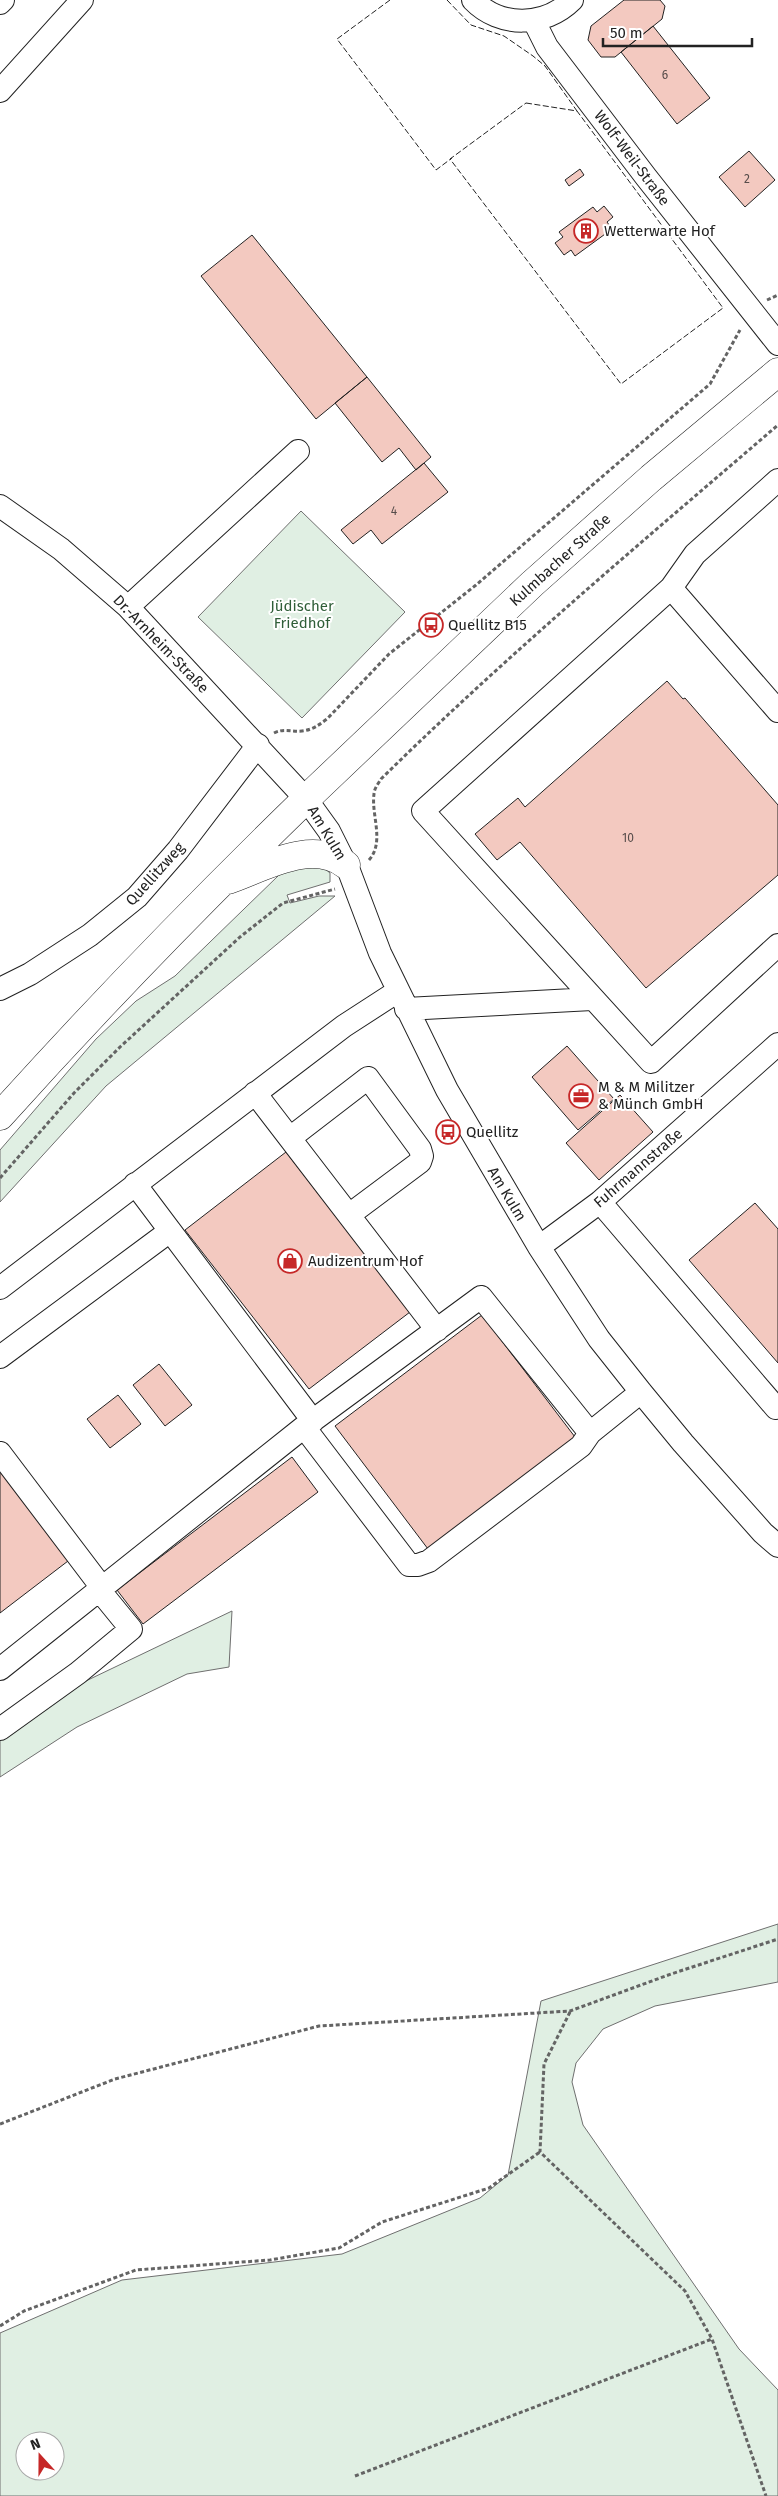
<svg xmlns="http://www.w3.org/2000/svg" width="778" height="2496" viewBox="0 0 778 2496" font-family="'Fira Sans',sans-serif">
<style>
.green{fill:#e0efe3;stroke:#6f6f6f;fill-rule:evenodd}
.building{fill:#f3c9c0;stroke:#222}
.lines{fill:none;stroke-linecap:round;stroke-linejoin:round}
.minor-casing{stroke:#222;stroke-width:24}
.major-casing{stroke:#222;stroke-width:29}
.highway-casing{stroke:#222;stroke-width:29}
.path{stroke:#646464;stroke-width:3;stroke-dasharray:4 2.5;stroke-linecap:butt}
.minor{stroke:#fff;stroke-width:22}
.major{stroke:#fff;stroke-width:28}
.highway{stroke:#fff;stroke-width:28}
.fence{stroke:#222;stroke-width:1;stroke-dasharray:6 2.5;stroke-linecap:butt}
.labels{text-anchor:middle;stroke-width:4;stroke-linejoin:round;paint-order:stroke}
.number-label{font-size:12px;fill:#564c4a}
.street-label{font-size:15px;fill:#222;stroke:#fff}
.poi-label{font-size:15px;fill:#222;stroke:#fff;text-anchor:start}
.park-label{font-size:15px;fill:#2f5e38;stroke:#fff}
</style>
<rect width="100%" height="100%" fill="#fff"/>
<path class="green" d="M301,511L405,612L302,718L198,617Z
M319,864L330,873V882L287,895L290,903L319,896H335L106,1086L0,1202V1150L96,1039L136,1001L175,976L278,876L288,867Z
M232,1611L229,1667L187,1674L77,1727L0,1777V1734L42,1702Z
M778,1924V1982L655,2006L603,2029L576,2063L572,2082L583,2125L739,2349L778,2390V2496H0V2333L122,2280L342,2254L480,2198L508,2175L541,2001ZM25,2441H55V2471H25Z"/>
<path class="building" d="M624,0H660L665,6L662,19L615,57H601L588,40L591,26Z
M653,26L710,98L677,124L621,52Z
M749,151L775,180L745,207L719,177Z
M580,169L584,175L569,186L565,180Z
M604,206L613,217L607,222L612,229L575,256L571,250L564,255L555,243L563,237L559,232L593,207L597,212Z
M252,235L367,377L316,419L201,276Z
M367,377L431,457L416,470L399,448L382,462L335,403Z
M424,463L448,492L382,544L371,530L353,544L341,530Z
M667,681L683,699L685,698L778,805V875L646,988L520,842L497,860L475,834L518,798L525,807Z
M567,1046L614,1099L578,1130L532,1077Z
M620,1095L653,1132L599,1180L566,1143Z
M286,1152L410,1312L309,1389L185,1230Z
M755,1203L778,1229V1363L689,1260Z
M482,1315L575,1437L428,1549L335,1426Z
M159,1364L192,1405L165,1426L133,1385Z
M118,1395L141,1424L110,1448L87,1419Z
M292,1457L318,1492L143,1624L117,1590Z
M0,1471L68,1561L0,1613Z"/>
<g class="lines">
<g class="minor-casing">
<path id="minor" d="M473,0C500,28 545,27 572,0
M0,3L3,0
M534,21L547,47L646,177L778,344
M0,91L82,0
M0,506L61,549L128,607L306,799L329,831L349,871L380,953L447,1090L539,1247L599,1339L641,1392L683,1443L763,1533L778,1546
M671,588L695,554L778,480
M128,607L298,451
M778,711L671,588L423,811L651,1062L778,945
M0,989L30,974L90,935L137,897L178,850L258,745
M406,1009L592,999
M255,1093L437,1330
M290,1138L368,1078L420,1149L422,1156L420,1162L349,1215
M135,1184L313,1421
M600,1202L776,1408
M539,1247L600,1202L778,1044
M0,1288L344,1026L398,991
M0,1357L170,1231
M304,1427L409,1565H418L429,1561L581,1446L590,1433
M0,1453L103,1589
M0,1669L304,1427L481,1297L590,1433L641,1392
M0,1729L78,1673L131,1629L100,1591"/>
</g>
<g class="major-casing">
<path id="major" d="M306,799L532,584L651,478L778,372"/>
</g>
<g class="highway-casing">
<path id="highway" d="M228,880C263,868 312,838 346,865
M0,1116C98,1007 201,901 306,799"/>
</g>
<path class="path" d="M767,300L778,295
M274,733C284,728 291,732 302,731C312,730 319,725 327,719L389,654L476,585L710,384L740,330
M369,860C385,842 371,815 374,794C374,789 378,784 381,779C507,655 643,541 778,425
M0,1178L74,1093L120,1047L240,937L283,903L335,889
M570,2012L544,2064L540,2152L685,2291L712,2339L766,2496
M0,2124L115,2079L319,2026L570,2011L671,1974L778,1939
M0,2326L24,2311L136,2270L270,2260L339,2248L382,2222L489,2188L540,2152
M355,2476L712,2339"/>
<use href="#minor" class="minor"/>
<use href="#major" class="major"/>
<use href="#highway" class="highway"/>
<path class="fence" d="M390,0L337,39L436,170L452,158
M447,0L471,25L504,36L533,56L545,66L577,111
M526,103L577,111L723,308L621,384L450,159Z"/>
</g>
<defs>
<g id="building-ring" transform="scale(1.25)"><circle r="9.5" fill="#fff" stroke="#c62828" stroke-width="1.5"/><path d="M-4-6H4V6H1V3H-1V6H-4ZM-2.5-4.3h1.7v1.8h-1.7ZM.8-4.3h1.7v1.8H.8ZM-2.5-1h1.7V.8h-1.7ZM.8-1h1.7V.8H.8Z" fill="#c62828"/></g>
<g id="bus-ring" transform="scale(1.25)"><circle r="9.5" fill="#fff" stroke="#c62828" stroke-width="1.5"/><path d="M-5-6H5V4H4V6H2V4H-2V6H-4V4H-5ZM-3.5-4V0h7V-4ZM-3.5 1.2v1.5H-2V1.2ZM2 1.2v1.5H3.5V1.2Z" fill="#c62828"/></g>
<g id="office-ring" transform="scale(1.25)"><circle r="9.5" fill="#fff" stroke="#c62828" stroke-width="1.5"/><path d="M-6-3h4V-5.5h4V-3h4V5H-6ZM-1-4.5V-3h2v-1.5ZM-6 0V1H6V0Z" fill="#c62828"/></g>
<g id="shop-ring" transform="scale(1.25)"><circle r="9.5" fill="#fff" stroke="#c62828" stroke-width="1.5"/><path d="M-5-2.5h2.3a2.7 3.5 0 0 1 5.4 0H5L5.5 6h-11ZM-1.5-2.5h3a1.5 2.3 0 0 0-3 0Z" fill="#c62828"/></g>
</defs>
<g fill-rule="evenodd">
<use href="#building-ring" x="586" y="231"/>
<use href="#bus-ring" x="431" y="625"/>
<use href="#office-ring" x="581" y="1096"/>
<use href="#bus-ring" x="448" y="1132"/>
<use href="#shop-ring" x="290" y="1261"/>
</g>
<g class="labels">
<g class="number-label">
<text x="665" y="79">6</text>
<text x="747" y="183">2</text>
<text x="394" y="515">4</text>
<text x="628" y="842">10</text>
</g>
<g class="street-label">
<text transform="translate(632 158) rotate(53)" y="5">Wolf-Weil-Straße</text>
<text transform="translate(560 560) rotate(-42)" y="5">Kulmbacher Straße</text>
<text transform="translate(161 644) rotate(46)" y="5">Dr.-Arnheim-Straße</text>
<text transform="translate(327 833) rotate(59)" y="5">Am Kulm</text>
<text transform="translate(155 874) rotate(-48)" y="5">Quellitzweg</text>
<text transform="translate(638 1168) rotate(-41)" y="5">Fuhrmannstraße</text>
<text transform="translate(507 1194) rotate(59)" y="5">Am Kulm</text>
</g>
<g class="poi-label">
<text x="604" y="236">Wetterwarte Hof</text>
<text x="448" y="630">Quellitz B15</text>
<text x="598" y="1092">M &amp; M Militzer<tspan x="598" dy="17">&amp; Münch GmbH</tspan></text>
<text x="466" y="1137">Quellitz</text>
<text x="308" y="1266">Audizentrum Hof</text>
</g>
<g class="park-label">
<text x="302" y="611">Jüdischer<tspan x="302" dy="17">Friedhof</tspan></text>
</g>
</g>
<g transform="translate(40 2456) rotate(339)"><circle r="24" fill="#ffffff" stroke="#a7a7a7"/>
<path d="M0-4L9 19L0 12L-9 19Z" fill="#c62828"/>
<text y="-8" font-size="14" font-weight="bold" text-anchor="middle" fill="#222222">N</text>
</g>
<path d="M603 38v8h149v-8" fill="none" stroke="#222222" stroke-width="2.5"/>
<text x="610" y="38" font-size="15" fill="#222222" stroke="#ffffff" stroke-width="4" paint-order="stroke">50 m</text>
</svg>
